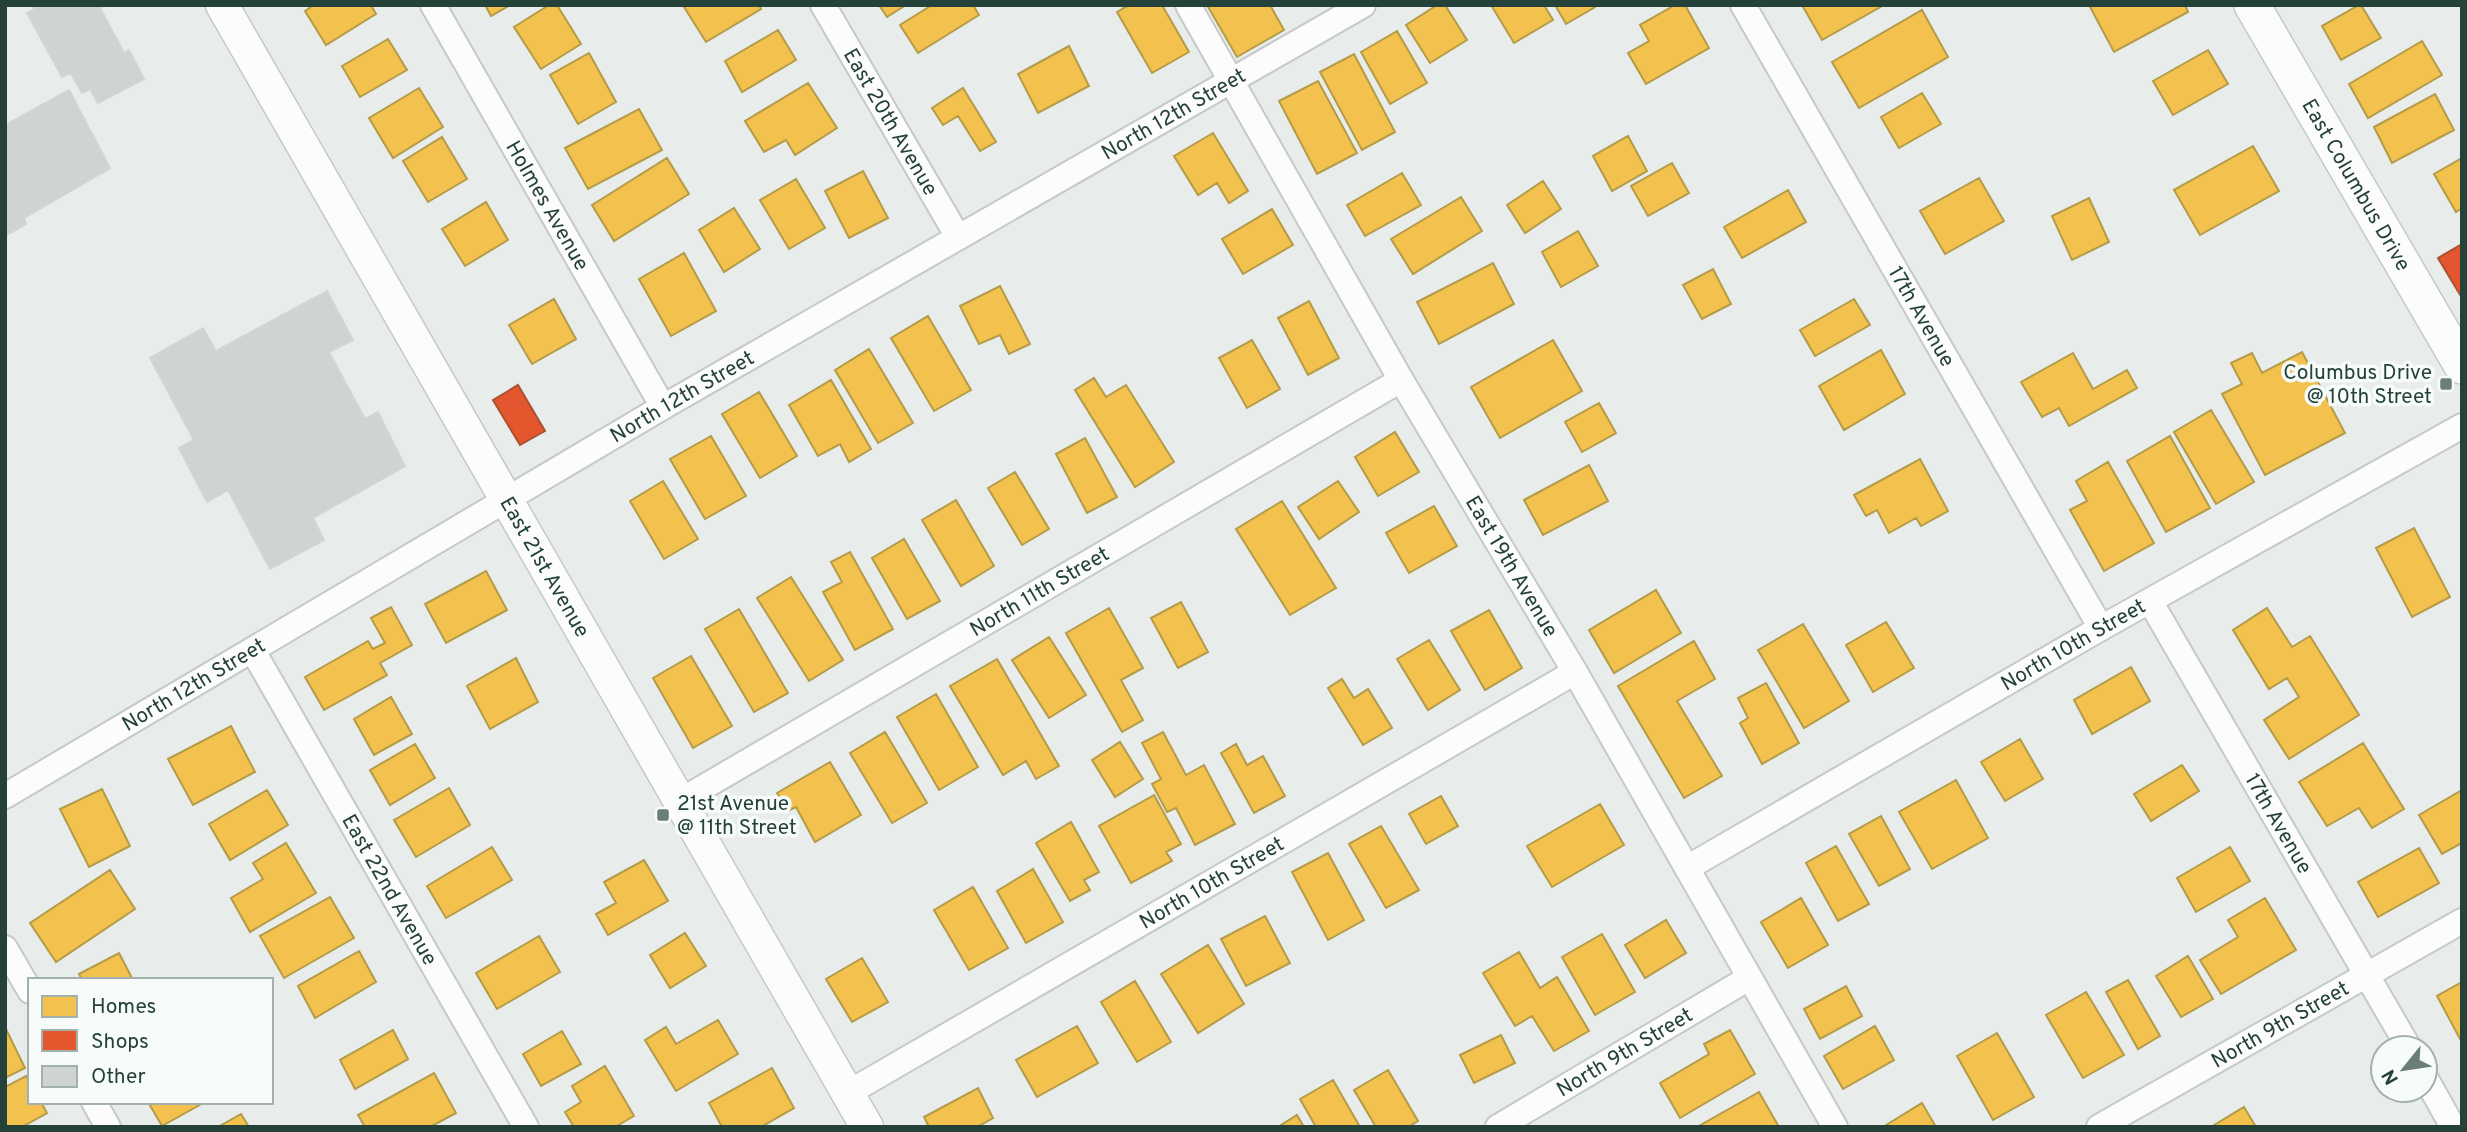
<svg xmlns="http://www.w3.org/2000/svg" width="2467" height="1132" viewBox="0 0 2467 1132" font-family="Overpass,sans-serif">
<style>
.homes{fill:#f2c14e;stroke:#b49b48;stroke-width:2}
.shops{fill:#e4572e;stroke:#aa5132;stroke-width:2}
.building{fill:#cfd4d2;stroke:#d1d6d4;stroke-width:2}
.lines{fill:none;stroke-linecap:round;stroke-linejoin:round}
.minor-casing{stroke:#c5cac8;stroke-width:28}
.tertiary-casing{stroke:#c5cac8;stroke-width:35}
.secondary-casing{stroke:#c3cbc8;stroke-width:38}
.minor{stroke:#fcfcfc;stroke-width:24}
.tertiary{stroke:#fcfcfc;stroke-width:32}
.secondary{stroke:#fcfcfc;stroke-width:35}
.poi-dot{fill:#697e78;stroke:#f7fbf9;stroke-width:2.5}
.labels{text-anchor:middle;stroke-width:7;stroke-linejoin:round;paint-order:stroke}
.street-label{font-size:21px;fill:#24423a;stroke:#f7fbf9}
.poi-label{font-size:21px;fill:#24423a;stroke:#f7fbf9;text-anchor:end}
</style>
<rect width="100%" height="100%" fill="#e8edeb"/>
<path class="homes" d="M314,5H371L376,14L326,45L305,11Z
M485,5H510L491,16Z
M549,5H557L581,44L541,69L514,27Z
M688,5H759L761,9L706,42L684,7Z
M879,5H906L887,17Z
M932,5H973L979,15L918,53L900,25Z
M1129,5H1162L1189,52L1152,73L1117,12Z
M1207,5H1270L1284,30L1237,57Z
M1437,5H1445L1467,40L1430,63L1406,25Z
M1491,5H1544L1553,20L1514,43Z
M1555,5H1594L1595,7L1566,24Z
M1675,5H1685L1709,48L1646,84L1628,53L1649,41L1640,25Z
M1802,5H1884L1822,40Z
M2089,5H2185L2188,12L2114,52Z
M2359,5H2361L2381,38L2341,60L2322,26Z
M1922,10L1948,57L1859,108L1832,62Z
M778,30L796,60L742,92L725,61Z
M1397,31L1427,83L1390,104L1361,52Z
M388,39L407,70L360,97L342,66Z
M2422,41L2442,75L2368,118L2349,84Z
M1069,46L1089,86L1038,113L1018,74Z
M2208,50L2228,84L2173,115L2153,81Z
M589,53L616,102L578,124L550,75Z
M1354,54L1395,132L1362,150L1320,72Z
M1318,81L1357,153L1317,174L1279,101Z
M808,83L837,128L795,155L786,140L764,152L745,121Z
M419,88L443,127L393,158L369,118Z
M963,88L996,142L980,151L958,116L943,125L932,108Z
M1922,93L1941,124L1899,148L1881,117Z
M2435,94L2454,130L2392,163L2374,127Z
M639,109L662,150L588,189L565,148Z
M1213,133L1248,191L1229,203L1217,183L1198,195L1174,156Z
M1628,136L1647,171L1612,191L1593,156Z
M442,137L467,179L428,202L403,161Z
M2253,146L2279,191L2200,235L2174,190Z
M667,158L689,194L614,241L592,205Z
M2462,158V208L2456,212L2434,174Z
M1672,163L1689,193L1648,216L1631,186Z
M863,171L888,218L849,238L825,191Z
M1402,173L1421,205L1365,236L1347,205Z
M1979,178L2004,221L1945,254L1920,211Z
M796,179L825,228L789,249L760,200Z
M1543,181L1561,209L1525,233L1507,205Z
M1788,190L1806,222L1742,258L1724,227Z
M1461,197L1482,231L1413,274L1391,239Z
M2089,198L2109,242L2072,260L2052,216Z
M486,202L508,240L465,266L442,229Z
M734,208L760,249L724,272L699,230Z
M1272,209L1293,245L1243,274L1222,239Z
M1578,231L1598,266L1561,287L1542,252Z
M684,253L716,311L671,336L639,279Z
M1493,263L1514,304L1439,344L1417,302Z
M1713,269L1731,304L1702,319L1683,285Z
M1000,286L1030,344L1009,354L1000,335L979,344L960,306Z
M554,299L576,339L532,364L509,325Z
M1854,299L1870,325L1815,356L1800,330Z
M1309,301L1339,358L1308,375L1278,318Z
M928,316L971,390L934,411L891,338Z
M1252,340L1280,389L1247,408L1219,358Z
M1553,340L1582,391L1500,438L1471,387Z
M869,349L913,423L878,443L835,370Z
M1881,350L1905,394L1844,430L1819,386Z
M2302,352L2345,433L2265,475L2222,394L2242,384L2231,363L2252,353L2262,373Z
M2073,353L2093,389L2127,370L2137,388L2069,426L2059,408L2042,417L2021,382Z
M1094,378L1106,397L1126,385L1174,462L1135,487L1075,390Z
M831,380L871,449L849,462L840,444L818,456L789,405Z
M759,392L797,456L760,478L722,414Z
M1599,403L1616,433L1582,452L1565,422Z
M2211,410L2254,482L2216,504L2174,432Z
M1395,432L1419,472L1378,496L1355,457Z
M711,436L746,496L705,519L670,459Z
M2170,436L2210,508L2166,532L2127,461Z
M1085,438L1117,497L1087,513L1056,454Z
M1920,459L1948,511L1921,526L1916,518L1889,533L1877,510L1866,516L1854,495Z
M2108,462L2154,543L2104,571L2070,510L2087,501L2076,481Z
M1589,465L1608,501L1543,535L1524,500Z
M1015,472L1049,529L1022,545L988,488Z
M663,481L698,539L664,559L630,501Z
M1338,481L1359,512L1319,539L1298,507Z
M956,500L994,566L961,586L922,520Z
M1282,501L1336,588L1290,615L1236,529Z
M1434,506L1457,546L1409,573L1386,533Z
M2414,528L2450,597L2412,617L2376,548Z
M904,539L940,601L907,619L872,558Z
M850,552L893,629L855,650L823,592L842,582L831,562Z
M486,571L507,610L446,643L425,604Z
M791,577L843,660L809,681L757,598Z
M1656,590L1681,633L1614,673L1589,630Z
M1181,602L1208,652L1178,668L1151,618Z
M391,607L412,645L380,663L387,675L324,710L305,677L368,641L373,649L385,643L371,618Z
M1109,608L1143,668L1121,680L1143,720L1122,732L1066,633Z
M2267,608L2292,647L2310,636L2359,715L2289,759L2264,720L2299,697L2287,678L2269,689L2233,630Z
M739,609L788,693L754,712L705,629Z
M1489,610L1522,668L1485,690L1451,631Z
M1886,622L1914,668L1873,692L1846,645Z
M1803,624L1849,701L1804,728L1758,650Z
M1049,637L1086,695L1049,718L1012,660Z
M1429,640L1460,690L1428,710L1397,659Z
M1694,641L1715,679L1677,701L1722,776L1684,798L1618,686Z
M691,656L732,726L693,748L653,678Z
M516,658L538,702L490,729L467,686Z
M997,659L1059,766L1036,779L1026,761L1003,775L950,686Z
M2131,667L2150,701L2092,734L2074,700Z
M1342,679L1354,698L1368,689L1392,728L1363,745L1328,688Z
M1766,683L1799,743L1762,764L1740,723L1748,718L1738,698Z
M936,694L978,767L939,790L897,717Z
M391,697L412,734L374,755L354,719Z
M231,726L255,772L193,805L168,759Z
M885,732L927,803L892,823L850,753Z
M1163,732L1186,775L1204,765L1235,824L1195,845L1176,808L1167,812L1152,784L1161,779L1142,743Z
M2020,739L2043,779L2005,801L1981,762Z
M1120,742L1143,779L1115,797L1092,760Z
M2363,743L2404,809L2372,828L2359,808L2327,826L2299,782Z
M415,744L435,778L390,805L370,770Z
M1236,744L1247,765L1263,756L1285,796L1254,813L1221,753Z
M830,762L861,815L815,842L796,807L788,811L777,793Z
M2182,765L2199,791L2151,821L2134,794Z
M1956,780L1988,838L1932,869L1899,812Z
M449,788L470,825L416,857L394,820Z
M102,789L130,846L89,867L60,809Z
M267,790L288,825L230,860L209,824Z
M2462,790V843L2442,854L2419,815Z
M1154,795L1181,844L1166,852L1172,861L1131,883L1099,826Z
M1441,796L1458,826L1426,844L1409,814Z
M1600,804L1624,845L1552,887L1527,846Z
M1881,816L1910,869L1879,886L1849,834Z
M1071,822L1099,872L1084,880L1090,890L1070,901L1036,843Z
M1381,826L1419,890L1386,908L1349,844Z
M286,843L316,893L250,932L231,898L263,879L253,863Z
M1836,846L1869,904L1838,921L1806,863Z
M492,847L512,880L446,918L427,886Z
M2230,847L2250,881L2196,912L2177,878Z
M2419,848L2439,883L2378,917L2358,882Z
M1328,853L1364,920L1328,940L1292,872Z
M644,860L668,901L608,935L596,914L616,903L604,882Z
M1033,869L1063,922L1026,943L997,891Z
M110,870L135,909L56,962L30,923Z
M973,887L1008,948L969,970L934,910Z
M330,897L354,938L284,978L260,936Z
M1801,898L1828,945L1788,968L1761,922Z
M2265,898L2296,950L2221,994L2200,960L2238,937L2228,920Z
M1265,916L1290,963L1246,986L1221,939Z
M1666,920L1686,953L1645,978L1625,945Z
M685,933L706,966L670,988L650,955Z
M1602,934L1635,992L1595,1015L1562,957Z
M539,936L560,972L497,1009L476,973Z
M1208,945L1244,1004L1198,1033L1161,974Z
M359,951L376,982L315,1018L298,986Z
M1519,952L1540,988L1557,977L1589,1031L1554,1051L1532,1016L1515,1026L1483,973Z
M119,953L133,980H82L79,974Z
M2188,956L2213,999L2181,1017L2156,976Z
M862,958L888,1002L852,1022L826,979Z
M2128,980L2160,1036L2138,1049L2106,992Z
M1135,981L1171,1042L1137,1062L1101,1002Z
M2462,982V1038L2460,1039L2437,996Z
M1846,986L1862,1016L1820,1039L1804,1009Z
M2086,992L2124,1055L2083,1078L2046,1015Z
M718,1020L738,1054L676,1091L645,1040L666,1027L676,1044Z
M1077,1026L1098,1063L1037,1097L1016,1060Z
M1875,1026L1894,1060L1843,1089L1824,1056Z
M5,1027L25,1068L5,1078Z
M393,1030L408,1059L355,1089L340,1060Z
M1730,1030L1755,1074L1680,1118L1660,1083L1709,1054L1704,1044Z
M562,1031L581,1064L541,1086L523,1054Z
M1997,1033L2034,1097L1993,1120L1957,1056Z
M1501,1035L1515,1063L1474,1083L1460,1055Z
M605,1066L634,1116L615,1127H574L565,1112L581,1102L572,1086Z
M772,1068L794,1108L761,1127H722L709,1103Z
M1388,1070L1418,1121L1408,1127H1376L1354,1090Z
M434,1073L456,1113L430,1127H365L358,1115Z
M26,1076L30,1082V1102H41L47,1113L22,1127H5V1087Z
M1333,1080L1360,1127H1316L1300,1099Z
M978,1088L993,1118L977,1127H929L924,1117Z
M1759,1092L1779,1127H1697Z
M148,1102H205L162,1126Z
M1922,1103L1936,1127H1883Z
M2244,1107L2256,1127H2211Z
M241,1114L249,1127H218Z
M1297,1115L1304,1127H1278Z"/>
<path class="shops" d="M2462,244V298L2438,258Z
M518,385L545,431L520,445L493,400Z"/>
<path class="building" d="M32,5H105L100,8L124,53L129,50L144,79L98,103L90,89L82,93L71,73L62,77L27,13L34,10Z
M69,90L110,168L24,218L26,224L5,236V125Z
M327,291L353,340L329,352L365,419L378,412L405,466L313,518L324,540L270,569L228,490L207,502L179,448L194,440L150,358L203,328L216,351Z"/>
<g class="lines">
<g class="minor-casing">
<g id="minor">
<path id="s1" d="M433,5L663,407"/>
<path id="s2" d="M823,5L958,237"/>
<path id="s3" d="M1188,5L1401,380L1575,672L1835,1127"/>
<path id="s4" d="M1743,5L2101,628"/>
<path id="s5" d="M2150,601L2409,1048"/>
<path id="s6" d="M253,651L526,1127"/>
<path id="s7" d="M5,796L663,407L1363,5"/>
<path id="s8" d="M680,801L1401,380"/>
<path id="s9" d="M1687,868L2101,628L2462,426"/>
<path d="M5,948L30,991"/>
<path d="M2425,1077L2453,1127"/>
<path id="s10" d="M848,1093L1575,672"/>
<path d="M94,1102L108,1127"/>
<path id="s11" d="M1498,1127L1749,978"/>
<path id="s12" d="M2099,1127L2462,921"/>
</g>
</g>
<g class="tertiary-casing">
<g id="tertiary">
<path id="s13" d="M222,5L867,1127"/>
</g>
</g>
<g class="secondary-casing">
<g id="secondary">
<path id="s14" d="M2252,5L2462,366"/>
</g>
</g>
<use href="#minor" class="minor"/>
<use href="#tertiary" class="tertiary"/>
<use href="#secondary" class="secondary"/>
</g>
<g class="poi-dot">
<rect x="2439" y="377" width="14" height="14" rx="3.5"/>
<rect x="656" y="808" width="14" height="14" rx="3.5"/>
</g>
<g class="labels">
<g class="street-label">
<text dy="7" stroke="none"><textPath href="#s7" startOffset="1353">North 12th Street</textPath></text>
<text dy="7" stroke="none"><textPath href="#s2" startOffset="135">East 20th Avenue</textPath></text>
<text dy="7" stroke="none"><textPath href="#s14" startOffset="208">East Columbus Drive</textPath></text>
<text dy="7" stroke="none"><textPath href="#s1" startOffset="231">Holmes Avenue</textPath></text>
<text dy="7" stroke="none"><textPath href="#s4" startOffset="359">17th Avenue</textPath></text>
<text dy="7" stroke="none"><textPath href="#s7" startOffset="786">North 12th Street</textPath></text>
<text dy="7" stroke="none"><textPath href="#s13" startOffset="648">East 21st Avenue</textPath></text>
<text dy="7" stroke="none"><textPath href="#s3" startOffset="648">East 19th Avenue</textPath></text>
<text dy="7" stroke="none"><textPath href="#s8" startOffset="416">North 11th Street</textPath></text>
<text dy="7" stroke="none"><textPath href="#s9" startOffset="446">North 10th Street</textPath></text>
<text dy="7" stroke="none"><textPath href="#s7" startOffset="219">North 12th Street</textPath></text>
<text dy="7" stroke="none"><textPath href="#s5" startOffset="257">17th Avenue</textPath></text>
<text dy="7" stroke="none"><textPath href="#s10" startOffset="420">North 10th Street</textPath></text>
<text dy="7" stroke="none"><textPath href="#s6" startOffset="275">East 22nd Avenue</textPath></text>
<text dy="7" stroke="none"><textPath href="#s12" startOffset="208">North 9th Street</textPath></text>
<text dy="7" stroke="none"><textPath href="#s11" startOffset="147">North 9th Street</textPath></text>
</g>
<g class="poi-label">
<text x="2432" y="379">Columbus Drive<tspan x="2432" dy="24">@ 10th Street</tspan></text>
<text x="677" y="810" text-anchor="start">21st Avenue<tspan x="677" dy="24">@ 11th Street</tspan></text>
</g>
</g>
<rect width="2467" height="1132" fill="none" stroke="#24423a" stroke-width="14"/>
<rect x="28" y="978" width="245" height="126" fill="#f7fbf9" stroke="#a3b1ad" stroke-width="2"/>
<rect x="42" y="996" width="35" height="21" fill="#f2c14e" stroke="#a3b1ad" stroke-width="2"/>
<text x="91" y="1013" font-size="21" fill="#24423a">Homes</text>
<rect x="42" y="1030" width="35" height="21" fill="#e4572e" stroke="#a3b1ad" stroke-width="2"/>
<text x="91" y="1048" font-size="21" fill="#24423a">Shops</text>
<rect x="42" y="1066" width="35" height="21" fill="#cfd4d2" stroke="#a3b1ad" stroke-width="2"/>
<text x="91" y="1083" font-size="21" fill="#24423a">Other</text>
<g transform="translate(2404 1069) rotate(240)"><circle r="33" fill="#f7fbf9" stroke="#a3b1ad" stroke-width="2"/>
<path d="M0-5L12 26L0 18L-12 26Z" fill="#697e78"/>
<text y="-10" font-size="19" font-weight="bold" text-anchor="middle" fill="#24423a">N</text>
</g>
</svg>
